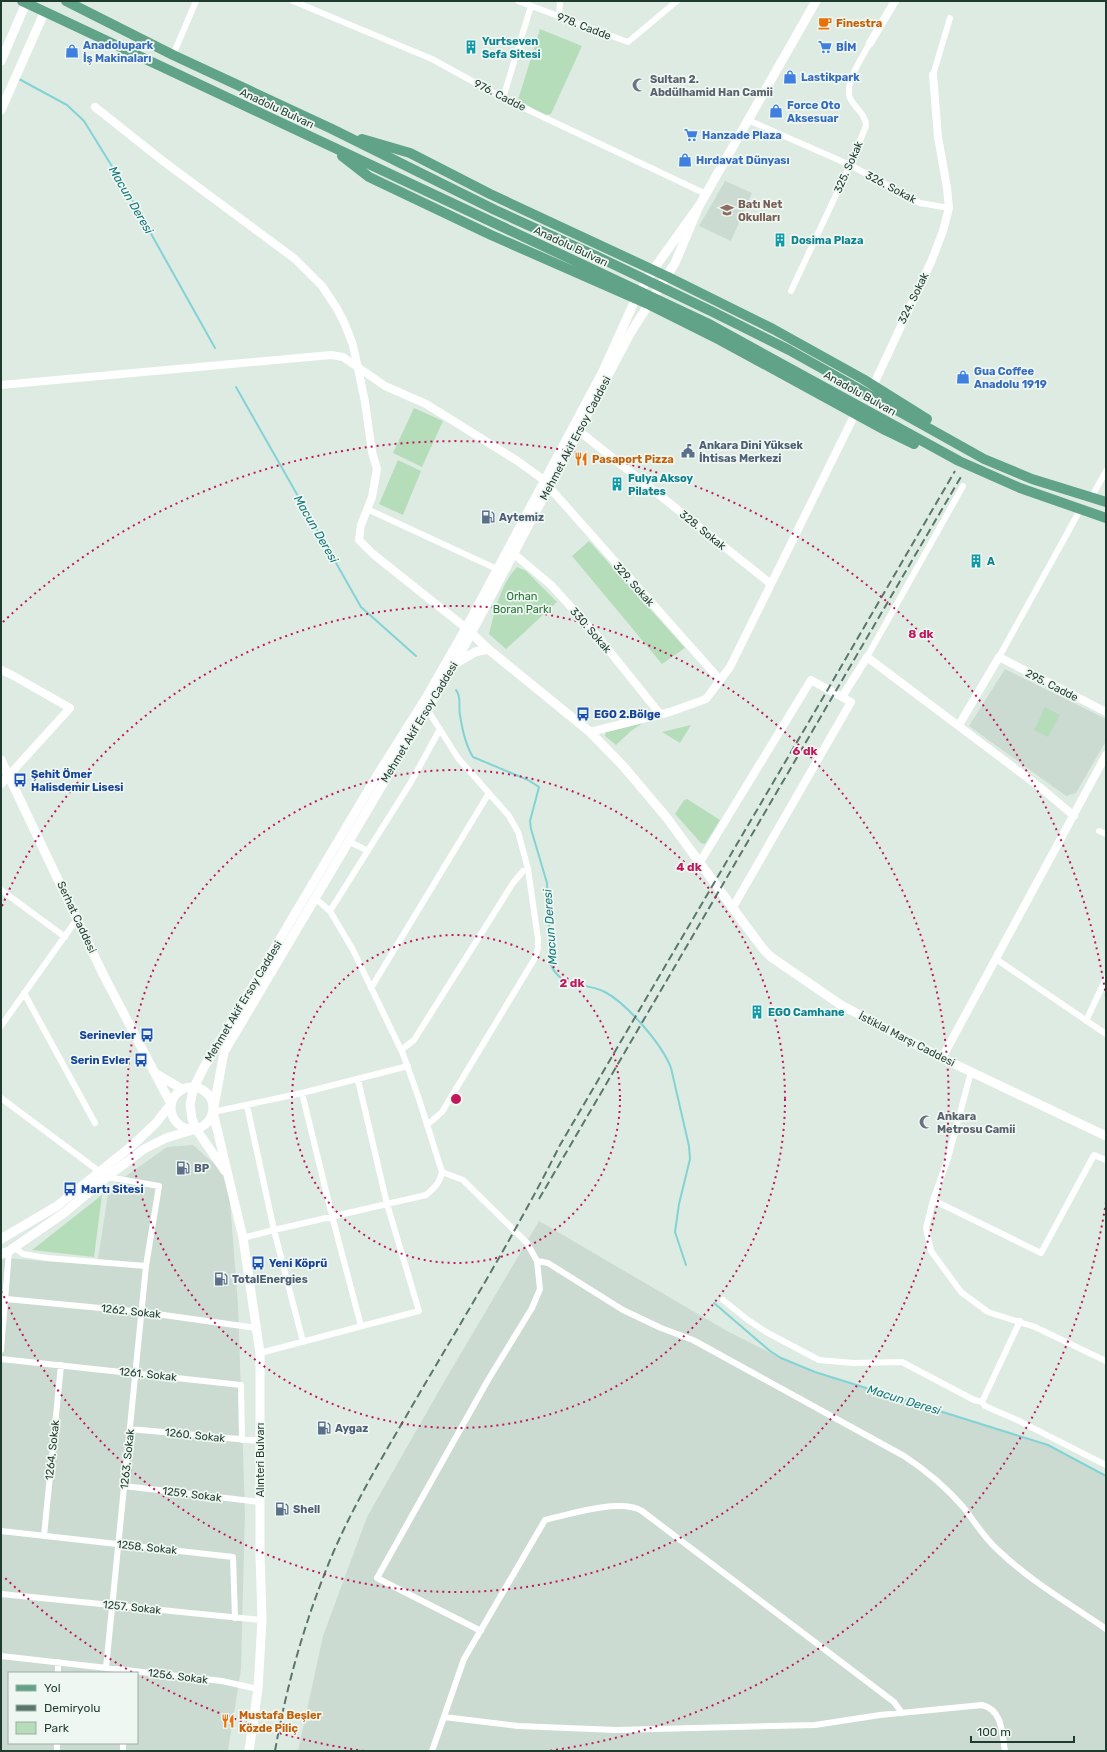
<svg xmlns="http://www.w3.org/2000/svg" width="1107" height="1752" viewBox="0 0 1107 1752" font-family="Rubik,sans-serif">
<style>
.built{fill:#ccdbd2;fill-rule:evenodd}
.green{fill:#b6ddba}
.lines{fill:none;stroke-linecap:round;stroke-linejoin:round}
.stream{stroke:#83d3d4;stroke-width:2}
.minor{stroke:#fff;stroke-width:6}
.tertiary{stroke:#fff;stroke-width:8}
.secondary{stroke:#fff;stroke-width:9}
.primary{stroke:#60a388;stroke-width:10}
.rail{stroke:#59776a;stroke-width:2;stroke-dasharray:8 4;stroke-linecap:butt}
.ring{fill:none;stroke:#c2185b;stroke-width:2;stroke-dasharray:2 4}
.labels{text-anchor:middle;stroke-width:3.5;stroke-linejoin:round;paint-order:stroke}
.food-label{font-size:11px;font-weight:bold;fill:#c56008;stroke:#eff7f2;text-anchor:start}
.street-label{font-size:11px;fill:#1f3b2f;stroke:#eff7f2}
.culture-label{font-size:11px;font-weight:bold;fill:#0d838f;stroke:#eff7f2;text-anchor:start}
.shop-label{font-size:11px;font-weight:bold;fill:#366cbe;stroke:#eff7f2;text-anchor:start}
.worship-label{font-size:11px;font-weight:bold;fill:#5b616d;stroke:#eff7f2;text-anchor:start}
.education-label{font-size:11px;font-weight:bold;fill:#785e54;stroke:#eff7f2;text-anchor:start}
.service-label{font-size:11px;font-weight:bold;fill:#4e5e75;stroke:#eff7f2;text-anchor:start}
.park-label{font-size:11px;fill:#277439;stroke:#eff7f2}
.transit-label{font-size:11px;font-weight:bold;fill:#164399;stroke:#eff7f2;text-anchor:start}
.water-label{font-size:12px;font-style:italic;fill:#16787a;stroke:#eff7f2}
.centre{fill:#c2185b;stroke:#eff7f2;stroke-width:2}
.ring-label{font-size:12px;text-anchor:middle;font-weight:bold;fill:#c2185b;stroke:#eff7f2;stroke-width:3.5;stroke-linejoin:round;paint-order:stroke}
</style>
<rect width="100%" height="100%" fill="#deebe3"/>
<path class="built" d="M725,181L752,193L731,241L699,226Z
M1005,669L1106,719V741L1076,793L1066,796L969,726Z
M193,1145L228,1176L238,1304L245,1512L241,1669L228,1751H1V1260L6,1258L97,1265L109,1188L167,1147ZM9,1673H137V1743H9Z
M539,1221L727,1331L781,1358L815,1372L1048,1445L1106,1476V1751H298L323,1636L367,1517L444,1382Z"/>
<path class="green" d="M540,29L582,46L551,114L545,115L518,100Z
M414,408L443,421L422,467L393,453Z
M398,460L421,471L403,515L379,504Z
M589,541L685,648L662,664L572,556Z
M517,567L526,571L557,602L506,649L489,634C495,610 500,585 517,567Z
M1045,707L1060,715L1048,737L1034,730Z
M643,723L631,731L616,745L605,736L606,732Z
M691,725L680,743L662,732Z
M687,799L720,820L705,844L701,843L675,814L684,800Z
M102,1195L94,1257L32,1250Z"/>
<g class="lines">
<path class="stream" d="M19,79L67,105L84,121L126,189L215,348
M236,387L361,607L416,656
M456,690C462,697 458,707 460,715C462,728 466,746 473,757L528,780L539,787L530,821L531,829L547,883L551,965C562,990 584,981 605,992C627,1004 662,1044 671,1068L689,1146L690,1159L679,1204L675,1232L686,1265
M714,1303L770,1351L781,1358L815,1372L1048,1445L1106,1476"/>
<path class="minor" d="M293,1L432,59L503,98L706,194
M518,1L628,42L677,1
M559,16L560,1
M173,55L196,1
M933,75L950,18
M503,98L531,6
M748,120L850,165L920,203L949,208
M791,291L850,165L866,126C866,115 857,110 851,100C842,86 863,56 870,43
M1091,498L1106,471
M367,509L497,569
M867,657L963,486
M999,657L1080,510
M427,709L458,758L509,816L518,832L528,869L538,939V948L535,958L442,1112L427,1125
M1099,831L1106,834
M348,841L368,851
M1,890L65,937
M330,911L411,782L440,729
M996,959L1106,1034
M371,988L489,793
M24,993L95,1123
M1086,1021L1106,978
M1,1026L77,919
M401,1050L414,1040L513,883L523,871L528,869
M971,1072L948,1158L933,1200L926,1228L931,1251L961,1292L988,1312L1035,1327L1106,1361
M302,1093L332,1216L361,1326
M1,1098L100,1172
M247,1106L274,1230L303,1342
M213,1112L302,1093L408,1066
M442,1172L463,1180L527,1243L537,1261L540,1289L532,1308L488,1380L377,1578L481,1631
M933,1200L1041,1253L1094,1155L1106,1160
M243,1238L274,1230L426,1195C434,1188 440,1183 442,1172L419,1099L403,1054L353,950L330,911L315,898
M14,1247L23,1254L47,1258L146,1266
M537,1261L548,1263L623,1310L661,1328L693,1340L904,1456C927,1471 946,1487 964,1508C975,1522 984,1538 998,1550C1030,1581 1070,1604 1106,1629
M6,1299L142,1312L257,1328
M723,1300L748,1320L766,1332L819,1360L853,1363L902,1362L974,1400L982,1402L985,1406L1017,1420L1106,1465
M1,1350L9,1251
M260,1353L419,1311L387,1204L358,1080
M1,1359L241,1385L242,1440
M982,1402L1020,1321
M130,1429L260,1441
M124,1486L261,1502
M1,1531L233,1557L235,1618
M44,1536L61,1365
M1,1594L262,1620
M1,1656L222,1681L258,1689
M106,1668L146,1266L159,1186L107,1177
M58,1673V1662
M444,1717L518,1726L616,1730L815,1725L880,1715L982,1705C1003,1710 1002,1734 1005,1751
M57,1751V1743
M123,1751V1743
M432,1751L464,1659L545,1520C569,1514 621,1498 642,1511L894,1702L902,1713"/>
<path class="tertiary" d="M870,43L895,1
M95,107L163,161L295,259L322,286L336,307L344,322L353,345L365,402L372,452L377,469L372,497L361,525L359,540L373,554L466,628
M1,385L331,355L343,357L385,386L426,404L516,460L544,480
M873,386L931,262L943,231L949,208L947,188L938,137L933,75
M579,431L771,584
M549,487L720,680
M514,554L551,585L599,638L660,714
M1,670L12,675L70,708L1,784
M842,697L867,657L1041,788L1074,816
M959,725L999,657L1106,712
M590,732L670,712L706,699L730,667L855,414
M700,862L811,680L851,702L733,907
M942,1058L1106,755"/>
<path class="secondary" d="M1,61L26,3
M1,110L44,13
M467,629L488,649L590,732L624,767L667,818L746,926L764,950L771,957L841,1005L942,1058L1106,1136
M455,664L475,652L488,649
M1,760L103,974L171,1104
M155,1073L182,1089
M171 1108a21 21 0 1 1 42 0a21 21 0 1 1-42 0Z
M225,1171L196,1129L192,1119L190,1104L194,1087L204,1067L234,1018L290,922L378,774L426,698L466,628L603,371L636,298L653,270L699,206L816,1
M1,1239L57,1206L134,1144L156,1123L171,1104
M1,1254L9,1251L64,1213L107,1177L144,1149L166,1138L196,1129
M249,1751L258,1689L262,1620L260,1555V1353L243,1238L213,1112L224,1052L464,647L631,332L675,263L699,206"/>
<path class="primary" d="M22,1L707,323L959,461L1020,488L1106,518
M66,1L173,55L332,129L495,210L596,256L713,312L789,350L984,459L1032,479L1106,502
M362,139L410,153L490,194L668,277L773,329L863,379L927,419
M342,156L369,177L491,235L650,305L720,340L885,430L914,444"/>
<path class="rail" d="M539,1199L962,475
M275,1751C287,1683 306,1617 333,1553C356,1500 386,1451 415,1401C464,1317 516,1233 560,1145L824,696L955,471"/>
</g>
<g class="ring">
<circle cx="456" cy="1099" r="164"/>
<circle cx="456" cy="1099" r="329"/>
<path d="M2 906A493 493 0 1 1 2 1292"/>
<path d="M1106 1202A658 658 0 0 1 548 1751M364 1751A658 658 0 0 1 142 1677M132 1672A658 658 0 0 1 3 1576M3 622A658 658 0 0 1 1106 996"/>
</g>
<defs>
<g id="cafe-bare" transform="scale(1.08)"><path d="M-5.5-4.5H6V0H3Q3 3.5 0 3.5H-2.5Q-5.5 3.5-5.5 0ZM3-3.2v2h1.7v-2ZM-6 4.5H4V6H-6Z" fill="#e8710a" stroke="#eff7f2" stroke-width="2.5" paint-order="stroke"/></g>
<g id="building-bare" transform="scale(1.08)"><path d="M-4-6H4V6H1V3H-1V6H-4ZM-2.5-4.3h1.7v1.8h-1.7ZM.8-4.3h1.7v1.8H.8ZM-2.5-1h1.7V.8h-1.7ZM.8-1h1.7V.8H.8Z" fill="#0f9aa8" stroke="#eff7f2" stroke-width="2.5" paint-order="stroke"/></g>
<g id="supermarket-bare" transform="scale(1.08)"><path d="M-6-5.5h2.5l.6 2H6L4.5 2H-2.5L-4.4-4H-6ZM-1.5 3.2a1.3 1.3 0 1 0 .1 0ZM3 3.2a1.3 1.3 0 1 0 .1 0Z" fill="#3f7fe0" stroke="#eff7f2" stroke-width="2.5" paint-order="stroke"/></g>
<g id="shop-bare" transform="scale(1.08)"><path d="M-5-2.5h2.3a2.7 3.5 0 0 1 5.4 0H5L5.5 6h-11ZM-1.5-2.5h3a1.5 2.3 0 0 0-3 0Z" fill="#3f7fe0" stroke="#eff7f2" stroke-width="2.5" paint-order="stroke"/></g>
<g id="mosque-bare" transform="scale(1.08)"><path d="M3.5-4.9A6 6 0 1 0 3.5 4.9A5 5 0 1 1 3.5-4.9Z" fill="#6b7280" stroke="#eff7f2" stroke-width="2.5" paint-order="stroke"/></g>
<g id="school-bare" transform="scale(1.08)"><path d="M0-5L7-2L0 1L-7-2ZM-4 1L0 2.5L4 1V4Q0 6-4 4Z" fill="#8d6e63" stroke="#eff7f2" stroke-width="2.5" paint-order="stroke"/></g>
<g id="civic-bare" transform="scale(1.08)"><path d="M-.6-6.5H3V-4.5H.6V-3L4-1V1h2V6H-6V1h2V-1L-.6-3ZM-1.2 2.5V6h2.4V2.5Z" fill="#5c6f8a" stroke="#eff7f2" stroke-width="2.5" paint-order="stroke"/></g>
<g id="restaurant-bare" transform="scale(1.08)"><path d="M-5-6h1v4h1v-4h1v4h1v-4h1v5L-1.5 .5V6h-2V.5L-5-1ZM5-6V6H3V1.5H1.5Q1.5-4 5-6Z" fill="#e8710a" stroke="#eff7f2" stroke-width="2.5" paint-order="stroke"/></g>
<g id="fuel-bare" transform="scale(1.08)"><path d="M-5.5-6h7V0h2V4h1.3V-2.5L3-4.5l.8-.8L6-3V5H2.5V1h-1V6h-7ZM-4.2-4.7v3.2H.2V-4.7Z" fill="#5c6f8a" stroke="#eff7f2" stroke-width="2.5" paint-order="stroke"/></g>
<g id="bus-bare" transform="scale(1.08)"><path d="M-5-6H5V4H4V6H2V4H-2V6H-4V4H-5ZM-3.5-4V0h7V-4ZM-3.5 1.2v1.5H-2V1.2ZM2 1.2v1.5H3.5V1.2Z" fill="#1a4fb4" stroke="#eff7f2" stroke-width="2.5" paint-order="stroke"/></g>
</defs>
<g fill-rule="evenodd">
<use href="#cafe-bare" x="825" y="23"/>
<use href="#building-bare" x="471" y="47"/>
<use href="#supermarket-bare" x="825" y="47"/>
<use href="#shop-bare" x="72" y="51"/>
<use href="#shop-bare" x="790" y="77"/>
<use href="#mosque-bare" x="639" y="85"/>
<use href="#shop-bare" x="776" y="111"/>
<use href="#supermarket-bare" x="691" y="135"/>
<use href="#shop-bare" x="685" y="160"/>
<use href="#school-bare" x="727" y="210"/>
<use href="#building-bare" x="780" y="240"/>
<use href="#shop-bare" x="963" y="377"/>
<use href="#civic-bare" x="688" y="451"/>
<use href="#restaurant-bare" x="581" y="459"/>
<use href="#building-bare" x="617" y="484"/>
<use href="#fuel-bare" x="488" y="517"/>
<use href="#building-bare" x="976" y="561"/>
<use href="#bus-bare" x="583" y="714"/>
<use href="#bus-bare" x="20" y="780"/>
<use href="#building-bare" x="757" y="1012"/>
<use href="#bus-bare" x="147" y="1035"/>
<use href="#bus-bare" x="141" y="1060"/>
<use href="#mosque-bare" x="926" y="1122"/>
<use href="#fuel-bare" x="183" y="1168"/>
<use href="#bus-bare" x="70" y="1189"/>
<use href="#bus-bare" x="258" y="1263"/>
<use href="#fuel-bare" x="221" y="1279"/>
<use href="#fuel-bare" x="324" y="1428"/>
<use href="#fuel-bare" x="282" y="1509"/>
<use href="#restaurant-bare" x="228" y="1721"/>
</g>
<g class="labels">
<g class="food-label">
<text x="836" y="27">Finestra</text>
<text x="592" y="463">Pasaport Pizza</text>
<text x="239" y="1719">Mustafa Beşler<tspan x="239" dy="13">Közde Piliç</tspan></text>
</g>
<g class="street-label">
<text transform="translate(584 26) rotate(21)" y="4">978. Cadde</text>
<text transform="translate(500 95) rotate(27)" y="4">976. Cadde</text>
<text transform="translate(277 108) rotate(25)" y="4">Anadolu Bulvarı</text>
<text transform="translate(848 167) rotate(-66)" y="4">325. Sokak</text>
<text transform="translate(891 187) rotate(28)" y="4">326. Sokak</text>
<text transform="translate(571 246) rotate(25)" y="4">Anadolu Bulvarı</text>
<text transform="translate(913 298) rotate(-64)" y="4">324. Sokak</text>
<text transform="translate(860 393) rotate(29)" y="4">Anadolu Bulvarı</text>
<text transform="translate(575 438) rotate(-62)" y="4">Mehmet Akif Ersoy Caddesi</text>
<text transform="translate(703 530) rotate(39)" y="4">328. Sokak</text>
<text transform="translate(634 584) rotate(48)" y="4">329. Sokak</text>
<text transform="translate(591 630) rotate(49)" y="4">330. Sokak</text>
<text transform="translate(1052 685) rotate(27)" y="4">295. Cadde</text>
<text transform="translate(419 722) rotate(-59)" y="4">Mehmet Akif Ersoy Caddesi</text>
<text transform="translate(77 917) rotate(65)" y="4">Serhat Caddesi</text>
<text transform="translate(243 1001) rotate(-59)" y="4">Mehmet Akif Ersoy Caddesi</text>
<text transform="translate(907 1039) rotate(27)" y="4">İstiklal Marşı Caddesi</text>
<text transform="translate(131 1311) rotate(6)" y="4">1262. Sokak</text>
<text transform="translate(148 1374) rotate(6)" y="4">1261. Sokak</text>
<text transform="translate(195 1435) rotate(6)" y="4">1260. Sokak</text>
<text transform="translate(52 1450) rotate(-84)" y="4">1264. Sokak</text>
<text transform="translate(127 1459) rotate(-84)" y="4">1263. Sokak</text>
<text transform="translate(260 1460) rotate(-90)" y="4">Alınteri Bulvarı</text>
<text transform="translate(192 1494) rotate(7)" y="4">1259. Sokak</text>
<text transform="translate(147 1547) rotate(6)" y="4">1258. Sokak</text>
<text transform="translate(132 1607) rotate(6)" y="4">1257. Sokak</text>
<text transform="translate(178 1676) rotate(7)" y="4">1256. Sokak</text>
</g>
<g class="culture-label">
<text x="482" y="45">Yurtseven<tspan x="482" dy="13">Sefa Sitesi</tspan></text>
<text x="791" y="244">Dosima Plaza</text>
<text x="628" y="482">Fulya Aksoy<tspan x="628" dy="13">Pilates</tspan></text>
<text x="987" y="565">A</text>
<text x="768" y="1016">EGO Camhane</text>
</g>
<g class="shop-label">
<text x="83" y="49">Anadolupark<tspan x="83" dy="13">İş Makinaları</tspan></text>
<text x="836" y="51">BİM</text>
<text x="801" y="81">Lastikpark</text>
<text x="787" y="109">Force Oto<tspan x="787" dy="13">Aksesuar</tspan></text>
<text x="702" y="139">Hanzade Plaza</text>
<text x="696" y="164">Hırdavat Dünyası</text>
<text x="974" y="375">Gua Coffee<tspan x="974" dy="13">Anadolu 1919</tspan></text>
</g>
<g class="worship-label">
<text x="650" y="83">Sultan 2.<tspan x="650" dy="13">Abdülhamid Han Camii</tspan></text>
<text x="937" y="1120">Ankara<tspan x="937" dy="13">Metrosu Camii</tspan></text>
</g>
<g class="education-label">
<text x="738" y="208">Batı Net<tspan x="738" dy="13">Okulları</tspan></text>
</g>
<g class="service-label">
<text x="699" y="449">Ankara Dini Yüksek<tspan x="699" dy="13">İhtisas Merkezi</tspan></text>
<text x="499" y="521">Aytemiz</text>
<text x="194" y="1172">BP</text>
<text x="232" y="1283">TotalEnergies</text>
<text x="335" y="1432">Aygaz</text>
<text x="293" y="1513">Shell</text>
</g>
<g class="park-label">
<text x="522" y="600">Orhan<tspan x="522" dy="13">Boran Parkı</tspan></text>
</g>
<g class="transit-label">
<text x="594" y="718">EGO 2.Bölge</text>
<text x="31" y="778">Şehit Ömer<tspan x="31" dy="13">Halisdemir Lisesi</tspan></text>
<text x="136" y="1039" text-anchor="end">Serinevler</text>
<text x="130" y="1064" text-anchor="end">Serin Evler</text>
<text x="81" y="1193">Martı Sitesi</text>
<text x="269" y="1267">Yeni Köprü</text>
</g>
<g class="water-label">
<text transform="translate(131 200) rotate(60)" y="4">Macun Deresi</text>
<text transform="translate(316 529) rotate(60)" y="4">Macun Deresi</text>
<text transform="translate(550 927) rotate(-94)" y="4">Macun Deresi</text>
<text transform="translate(904 1400) rotate(17)" y="4">Macun Deresi</text>
</g>
</g>
<circle cx="456" cy="1099" r="6" class="centre"/>
<g class="ring-label">
<text x="921" y="638">8 dk</text>
<text x="805" y="755">6 dk</text>
<text x="689" y="871">4 dk</text>
<text x="572" y="987">2 dk</text>
</g>
<rect width="1107" height="1752" fill="none" stroke="#1f3b2f" stroke-width="4"/>
<rect x="8" y="1672" width="130" height="72" fill="#eff7f2" stroke="#9caca4"/>
<rect x="16" y="1685" width="20" height="6" fill="#60a388" stroke="#9caca4"/>
<text x="44" y="1692" font-size="12" fill="#1f3b2f">Yol</text>
<rect x="16" y="1705" width="20" height="6" fill="#59776a" stroke="#9caca4"/>
<text x="44" y="1712" font-size="12" fill="#1f3b2f">Demiryolu</text>
<rect x="16" y="1722" width="20" height="12" fill="#b6ddba" stroke="#9caca4"/>
<text x="44" y="1732" font-size="12" fill="#1f3b2f">Park</text>
<path d="M971 1736v6h103v-6" fill="none" stroke="#1f3b2f" stroke-width="2"/>
<text x="977" y="1736" font-size="12" fill="#1f3b2f" stroke="#eff7f2" stroke-width="3" paint-order="stroke">100 m</text>
</svg>
